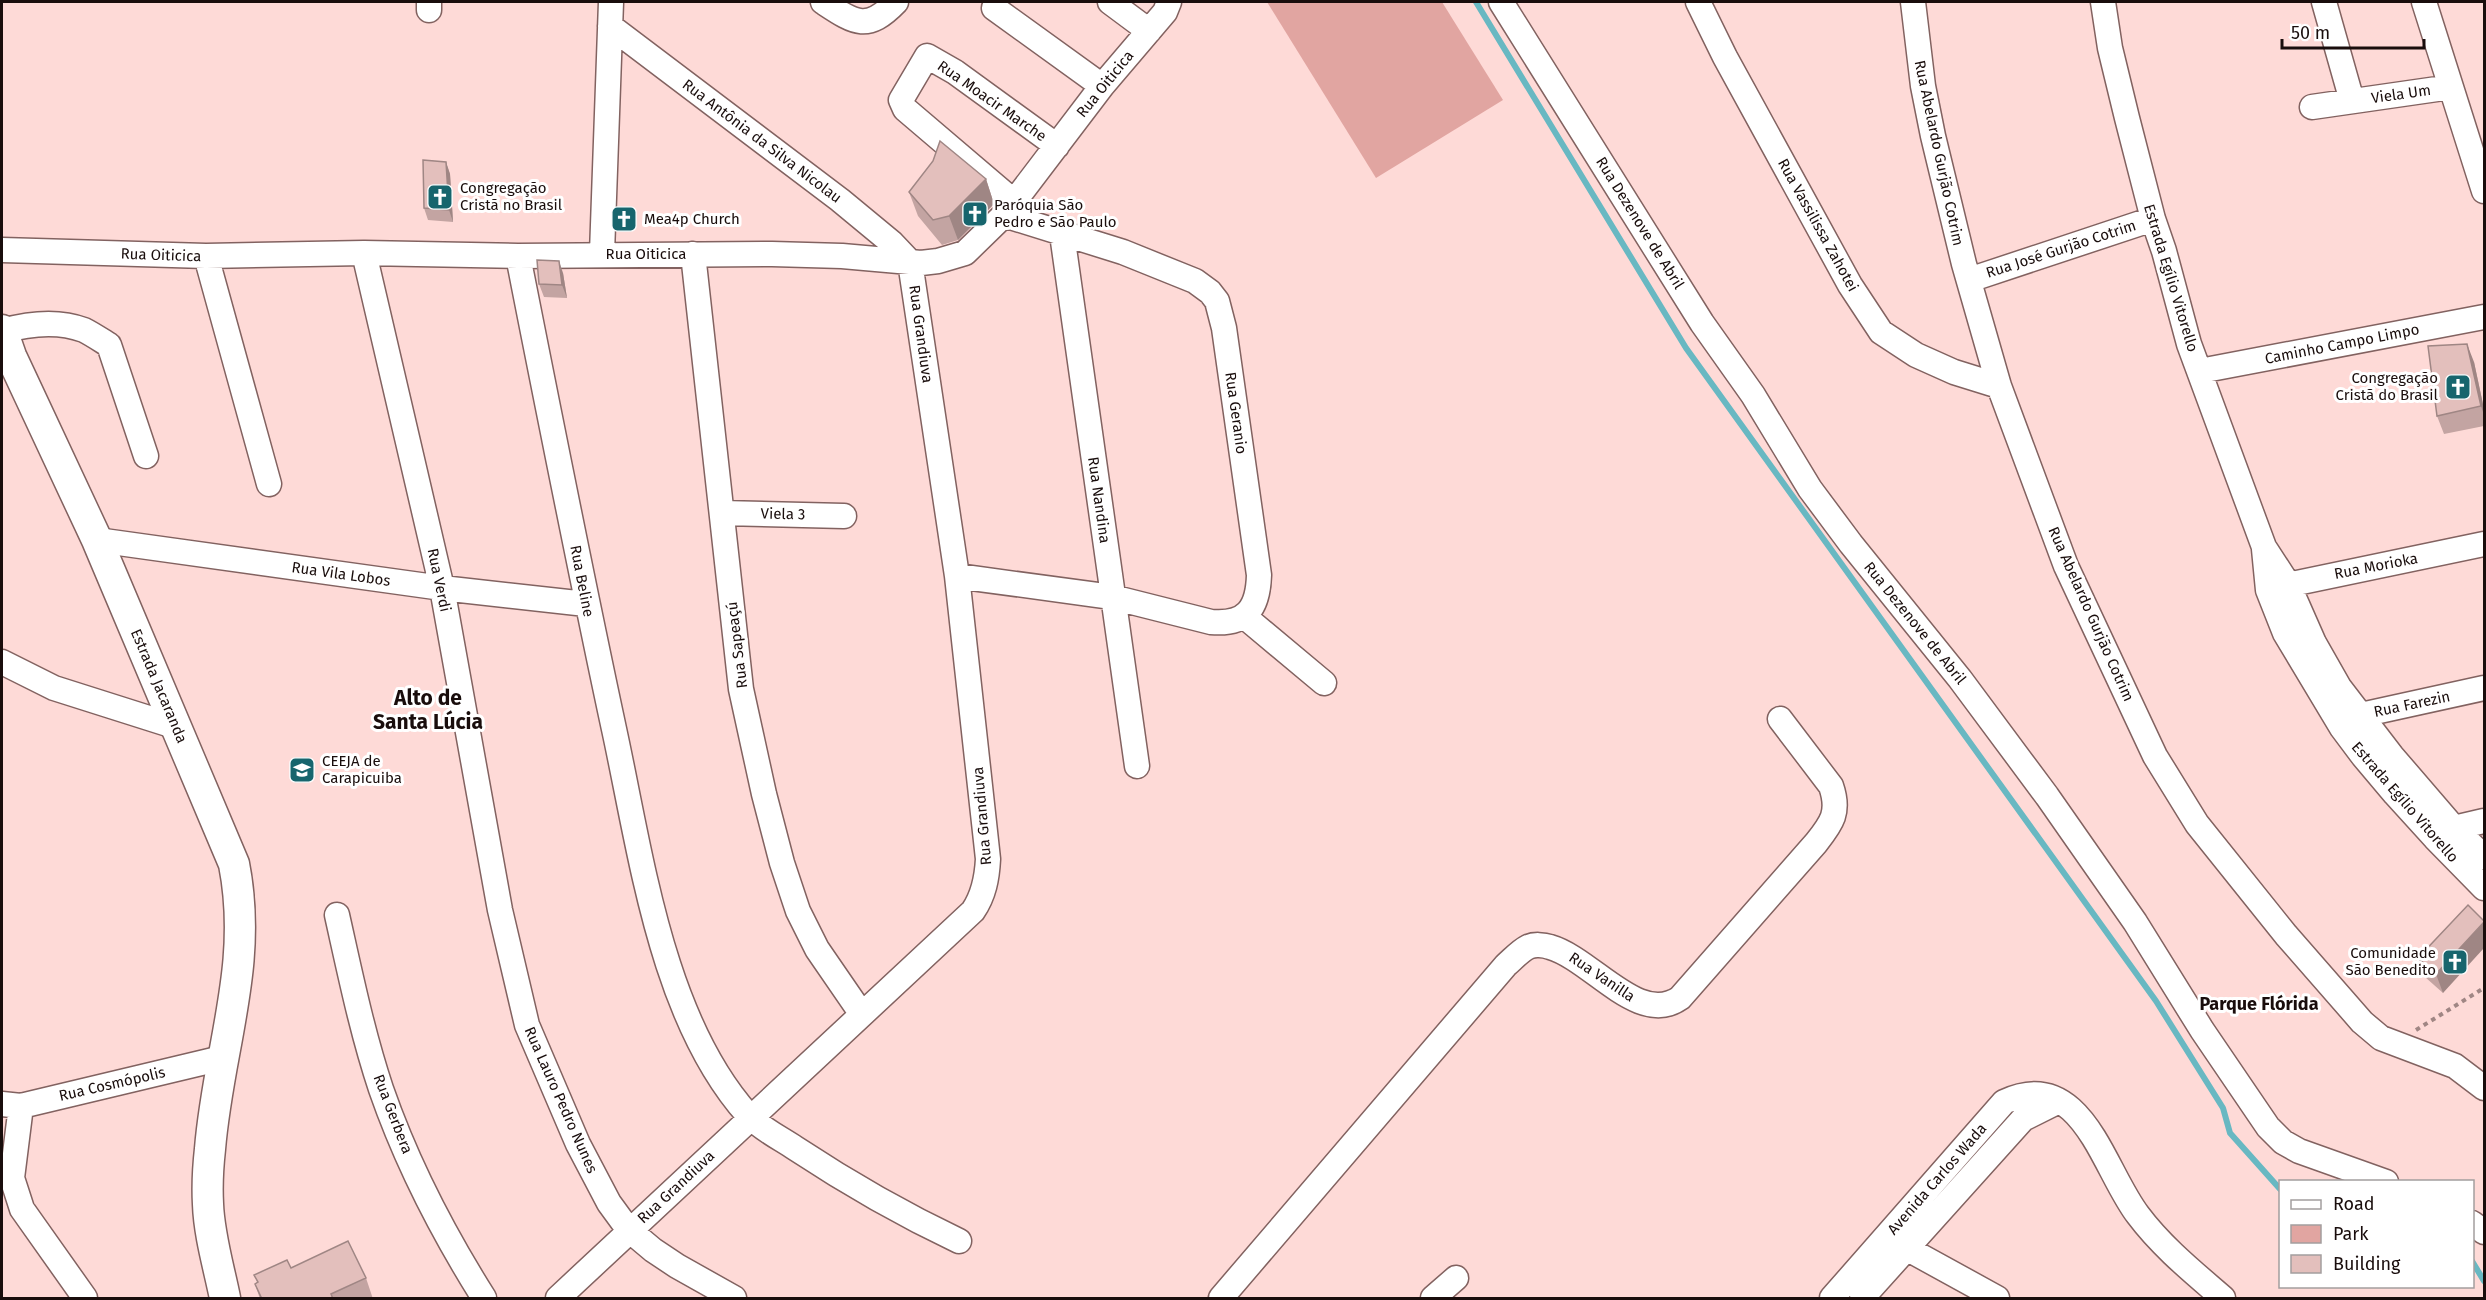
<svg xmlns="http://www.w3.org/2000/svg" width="2486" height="1300" viewBox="0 0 2486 1300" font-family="'Fira Sans',sans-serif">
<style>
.green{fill:#e1a5a1}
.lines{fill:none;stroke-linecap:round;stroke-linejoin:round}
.stream{stroke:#68b8c2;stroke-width:6}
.minor-casing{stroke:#826260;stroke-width:27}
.major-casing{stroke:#826260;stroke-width:33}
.path{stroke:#a08684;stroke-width:4;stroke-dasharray:4.5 4.5;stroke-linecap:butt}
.minor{stroke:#fff;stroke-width:24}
.major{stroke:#fff;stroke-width:30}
.wall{fill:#c3a4a2}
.shaded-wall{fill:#9f8684}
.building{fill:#e3bfbc;stroke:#9f8684;stroke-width:1.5}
.labels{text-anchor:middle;stroke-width:6;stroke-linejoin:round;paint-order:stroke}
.street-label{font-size:15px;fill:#190d0c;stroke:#fff}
.poi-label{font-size:15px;fill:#190d0c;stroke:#fff;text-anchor:start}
.quarter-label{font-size:18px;font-weight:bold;fill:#190d0c;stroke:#fff}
.district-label{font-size:21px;font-weight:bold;fill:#190d0c;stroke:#fff}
</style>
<rect width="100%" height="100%" fill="#fedad7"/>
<path class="green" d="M1267,2H1442L1503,100L1376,178Z"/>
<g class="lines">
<path class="stream" d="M1476,2L1686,348L2156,1001L2223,1108L2230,1133L2280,1189
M2472,1261L2484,1281"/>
<g class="minor-casing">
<path id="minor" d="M429,2V10
M823,2C855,23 867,32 896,2
M1110,2L1149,31
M1501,2L1702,323L1753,395L1810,489L1851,544L1960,679L2047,796L2135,922L2202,1030L2268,1127L2283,1142L2299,1151L2386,1182
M1698,2L1725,57L1850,285L1881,332L1916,355L1954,372L1999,386
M1913,2L1923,86L1933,136L1964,264L1999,386L2066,566L2155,756L2197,824L2286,935L2362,1022L2381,1038L2455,1066L2484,1088
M2103,2L2110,48L2127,118L2153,219L2164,251L2189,344L2264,547L2288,584L2314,643L2339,687L2392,756L2454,828L2484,857
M2324,2L2352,101
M2424,2L2484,191
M994,8L1102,86
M2312,107L2451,87
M1013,201L905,109L901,100L927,56L955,72L1057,146
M1062,234L1137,766
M2,250L206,256L364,253L518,256L772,254L842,256L921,263L938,261L965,253L1004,215L1102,86L1165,12L1169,2
M364,253L442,588L500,910L527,1025L578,1144L609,1203L628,1229L653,1250L677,1266L734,1298
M602,253L611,2
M693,254L741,689L764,794L782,863L798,911L817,949L861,1013
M206,256L269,484
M518,256C549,413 580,571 614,729C641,853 661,1018 748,1115C760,1128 780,1138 795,1148C848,1183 902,1214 959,1241
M1969,280L2153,219
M2,331C27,324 58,320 84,330C92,334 101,340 109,345L146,456
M2200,371L2484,317
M722,513L844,516
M97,540L442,588L586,604
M2264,549L2268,590L2285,633L2342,728L2363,756L2395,794L2435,838L2484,888
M957,576L1112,597L1211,622C1246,625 1258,609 1259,575L1224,328L1217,301L1210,292L1195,281L1123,252L1004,215
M2273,588L2484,544
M1245,617L1324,683
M2,662L54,688L177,727
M2349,723L2361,715L2484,688
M2442,834L2454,828L2484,821
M337,915C350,973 362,1032 381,1089C406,1161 443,1233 484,1298
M2,1104L21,1106L222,1058
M21,1106L12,1178L22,1209L85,1298
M2472,1223L2484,1232
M1906,1248L1997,1298
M558,1298L973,911C984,895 987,878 988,859L957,576L910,262L892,243L840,200L610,26
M1221,1298L1506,965C1513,959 1520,951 1528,947C1534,944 1544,945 1550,947C1592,959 1639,1027 1680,998L1816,843C1832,823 1840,812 1831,786L1780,719
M1433,1298L1456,1278
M1832,1298L2004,1102C2082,1065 2103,1170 2138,1215C2162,1247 2193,1272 2223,1298
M1862,1298L2023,1119L2059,1101"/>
</g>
<g class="major-casing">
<path id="major" d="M2,330L11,356L97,540L234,864C254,966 218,1049 210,1149C208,1167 207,1186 208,1204C209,1235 219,1268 225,1298"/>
</g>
<path class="path" d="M2416,1030L2484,988"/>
<use href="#minor" class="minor"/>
<use href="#major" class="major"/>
</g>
<path class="wall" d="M446,162L450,174L453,222L428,220L424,208Z
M986,179L994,204L958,240L942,245L918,216L909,192Z
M563,273L567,298L544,297L539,284Z
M2474,362L2484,409V426L2444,434L2437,416Z
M2468,905L2443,993L2425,977L2418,958Z
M291,1268L366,1278L373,1299H260L255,1284L257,1282L254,1275Z"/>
<path class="shaded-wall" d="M446,162L450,174L453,222L449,210Z
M986,179L994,204L958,240L949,216Z
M559,261L563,273L567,298L562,285Z
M2467,344L2474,362L2484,409V415L2481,406Z
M2484,922V948L2443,993L2436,974Z"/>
<path class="building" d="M940,141L986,179L949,216L933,220L909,192L933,161Z
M423,160L446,162L449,210L424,208Z
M537,260L559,261L562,285L539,284Z
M2467,344L2481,406L2437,416L2428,346Z
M2468,905L2484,921V922L2436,974L2418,958Z
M348,1241L366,1278L331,1294L333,1299H262L255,1284L258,1282L254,1275L287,1260L291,1268Z"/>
<defs>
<g id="church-square" transform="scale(1.35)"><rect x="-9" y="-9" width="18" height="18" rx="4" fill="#17656d" stroke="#fff"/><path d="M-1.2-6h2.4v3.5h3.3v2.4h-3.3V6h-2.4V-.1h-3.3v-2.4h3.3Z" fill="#fff"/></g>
<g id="school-square" transform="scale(1.35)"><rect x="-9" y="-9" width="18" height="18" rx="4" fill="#17656d" stroke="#fff"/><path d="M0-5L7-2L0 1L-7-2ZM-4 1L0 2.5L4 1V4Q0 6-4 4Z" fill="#fff"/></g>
</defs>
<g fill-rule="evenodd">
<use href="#church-square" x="440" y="197"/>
<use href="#church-square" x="975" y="214"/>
<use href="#church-square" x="624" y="219"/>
<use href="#church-square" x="2458" y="387"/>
<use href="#school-square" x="302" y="770"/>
<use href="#church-square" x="2455" y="962"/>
</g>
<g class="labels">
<g class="street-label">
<text transform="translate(1105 84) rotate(-51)" y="5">Rua Oiticica</text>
<text transform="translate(2401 94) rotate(-8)" y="5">Viela Um</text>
<text transform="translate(992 101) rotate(35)" y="5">Rua Moacir Marche</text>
<text transform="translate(762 141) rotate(37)" y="5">Rua Antônia da Silva Nicolau</text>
<text transform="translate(1939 153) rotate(78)" y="5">Rua Abelardo Gurjão Cotrim</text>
<text transform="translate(1640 223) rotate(58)" y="5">Rua Dezenove de Abril</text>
<text transform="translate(1818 225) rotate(61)" y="5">Rua Vassilissa Zahotei</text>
<text transform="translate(2061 249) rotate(-18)" y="5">Rua José Gurjão Cotrim</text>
<text x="646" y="259">Rua Oiticica</text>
<text transform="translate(161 255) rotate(2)" y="5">Rua Oiticica</text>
<text transform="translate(2171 278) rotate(73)" y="5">Estrada Egílio Vitorello</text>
<text transform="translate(921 334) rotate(82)" y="5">Rua Grandiuva</text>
<text transform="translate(2342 344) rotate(-11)" y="5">Caminho Campo Limpo</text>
<text transform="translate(1236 413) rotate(82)" y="5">Rua Geranio</text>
<text transform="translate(1099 500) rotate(82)" y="5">Rua Nandina</text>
<text transform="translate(783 514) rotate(1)" y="5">Viela 3</text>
<text transform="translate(2376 566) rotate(-11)" y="5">Rua Morioka</text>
<text transform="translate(341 574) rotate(8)" y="5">Rua Vila Lobos</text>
<text transform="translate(439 580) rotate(78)" y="5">Rua Verdi</text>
<text transform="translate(582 581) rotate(79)" y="5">Rua Beline</text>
<text transform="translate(2091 614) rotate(66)" y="5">Rua Abelardo Gurjão Cotrim</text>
<text transform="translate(1915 623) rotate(51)" y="5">Rua Dezenove de Abril</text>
<text transform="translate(737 645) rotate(-97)" y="5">Rua Sapeaçú</text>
<text transform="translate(159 686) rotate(67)" y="5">Estrada Jacaranda</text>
<text transform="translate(2412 704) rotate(-12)" y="5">Rua Farezin</text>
<text transform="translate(2405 802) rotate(49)" y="5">Estrada Egílio Vitorello</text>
<text transform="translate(982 816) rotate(-95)" y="5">Rua Grandiuva</text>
<text transform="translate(1602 977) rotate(34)" y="5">Rua Vanilla</text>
<text transform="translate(112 1084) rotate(-13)" y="5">Rua Cosmópolis</text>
<text transform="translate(561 1100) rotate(66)" y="5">Rua Lauro Pedro Nunes</text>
<text transform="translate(393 1114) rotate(69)" y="5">Rua Gerbera</text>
<text transform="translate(1937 1179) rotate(-49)" y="5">Avenida Carlos Wada</text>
<text transform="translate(676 1187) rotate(-43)" y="5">Rua Grandiuva</text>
</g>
<g class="poi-label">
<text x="460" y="193">Congregação<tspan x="460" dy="17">Cristã no Brasil</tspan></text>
<text x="994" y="210">Paróquia São<tspan x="994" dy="17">Pedro e São Paulo</tspan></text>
<text x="644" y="224">Mea4p Church</text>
<text x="2438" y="383" text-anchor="end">Congregação<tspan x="2438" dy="17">Cristã do Brasil</tspan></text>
<text x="322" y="766">CEEJA de<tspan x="322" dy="17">Carapicuiba</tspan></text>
<text x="2436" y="958" text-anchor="end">Comunidade<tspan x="2436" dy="17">São Benedito</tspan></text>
</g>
<g class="quarter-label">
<text x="2259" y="1010">Parque Flórida</text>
</g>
<g class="district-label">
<text x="428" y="705">Alto de<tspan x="428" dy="24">Santa Lúcia</tspan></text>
</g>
</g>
<rect width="2486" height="1300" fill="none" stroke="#190d0c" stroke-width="6"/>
<rect x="2279" y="1180" width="195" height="108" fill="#ffffff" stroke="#a39e9e" stroke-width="1.5"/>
<rect x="2291" y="1200" width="30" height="9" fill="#ffffff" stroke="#a39e9e" stroke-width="1.5"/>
<text x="2333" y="1210" font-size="18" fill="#190d0c">Road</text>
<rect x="2291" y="1225" width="30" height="18" fill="#e1a5a1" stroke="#a39e9e" stroke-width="1.5"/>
<text x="2333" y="1240" font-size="18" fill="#190d0c">Park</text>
<rect x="2291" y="1255" width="30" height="18" fill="#e3bfbc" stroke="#a39e9e" stroke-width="1.5"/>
<text x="2333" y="1270" font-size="18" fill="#190d0c">Building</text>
<path d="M2282 39v9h142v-9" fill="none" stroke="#190d0c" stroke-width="3"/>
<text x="2291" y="39" font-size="18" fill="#190d0c" stroke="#ffffff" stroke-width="4.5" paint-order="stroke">50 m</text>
</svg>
